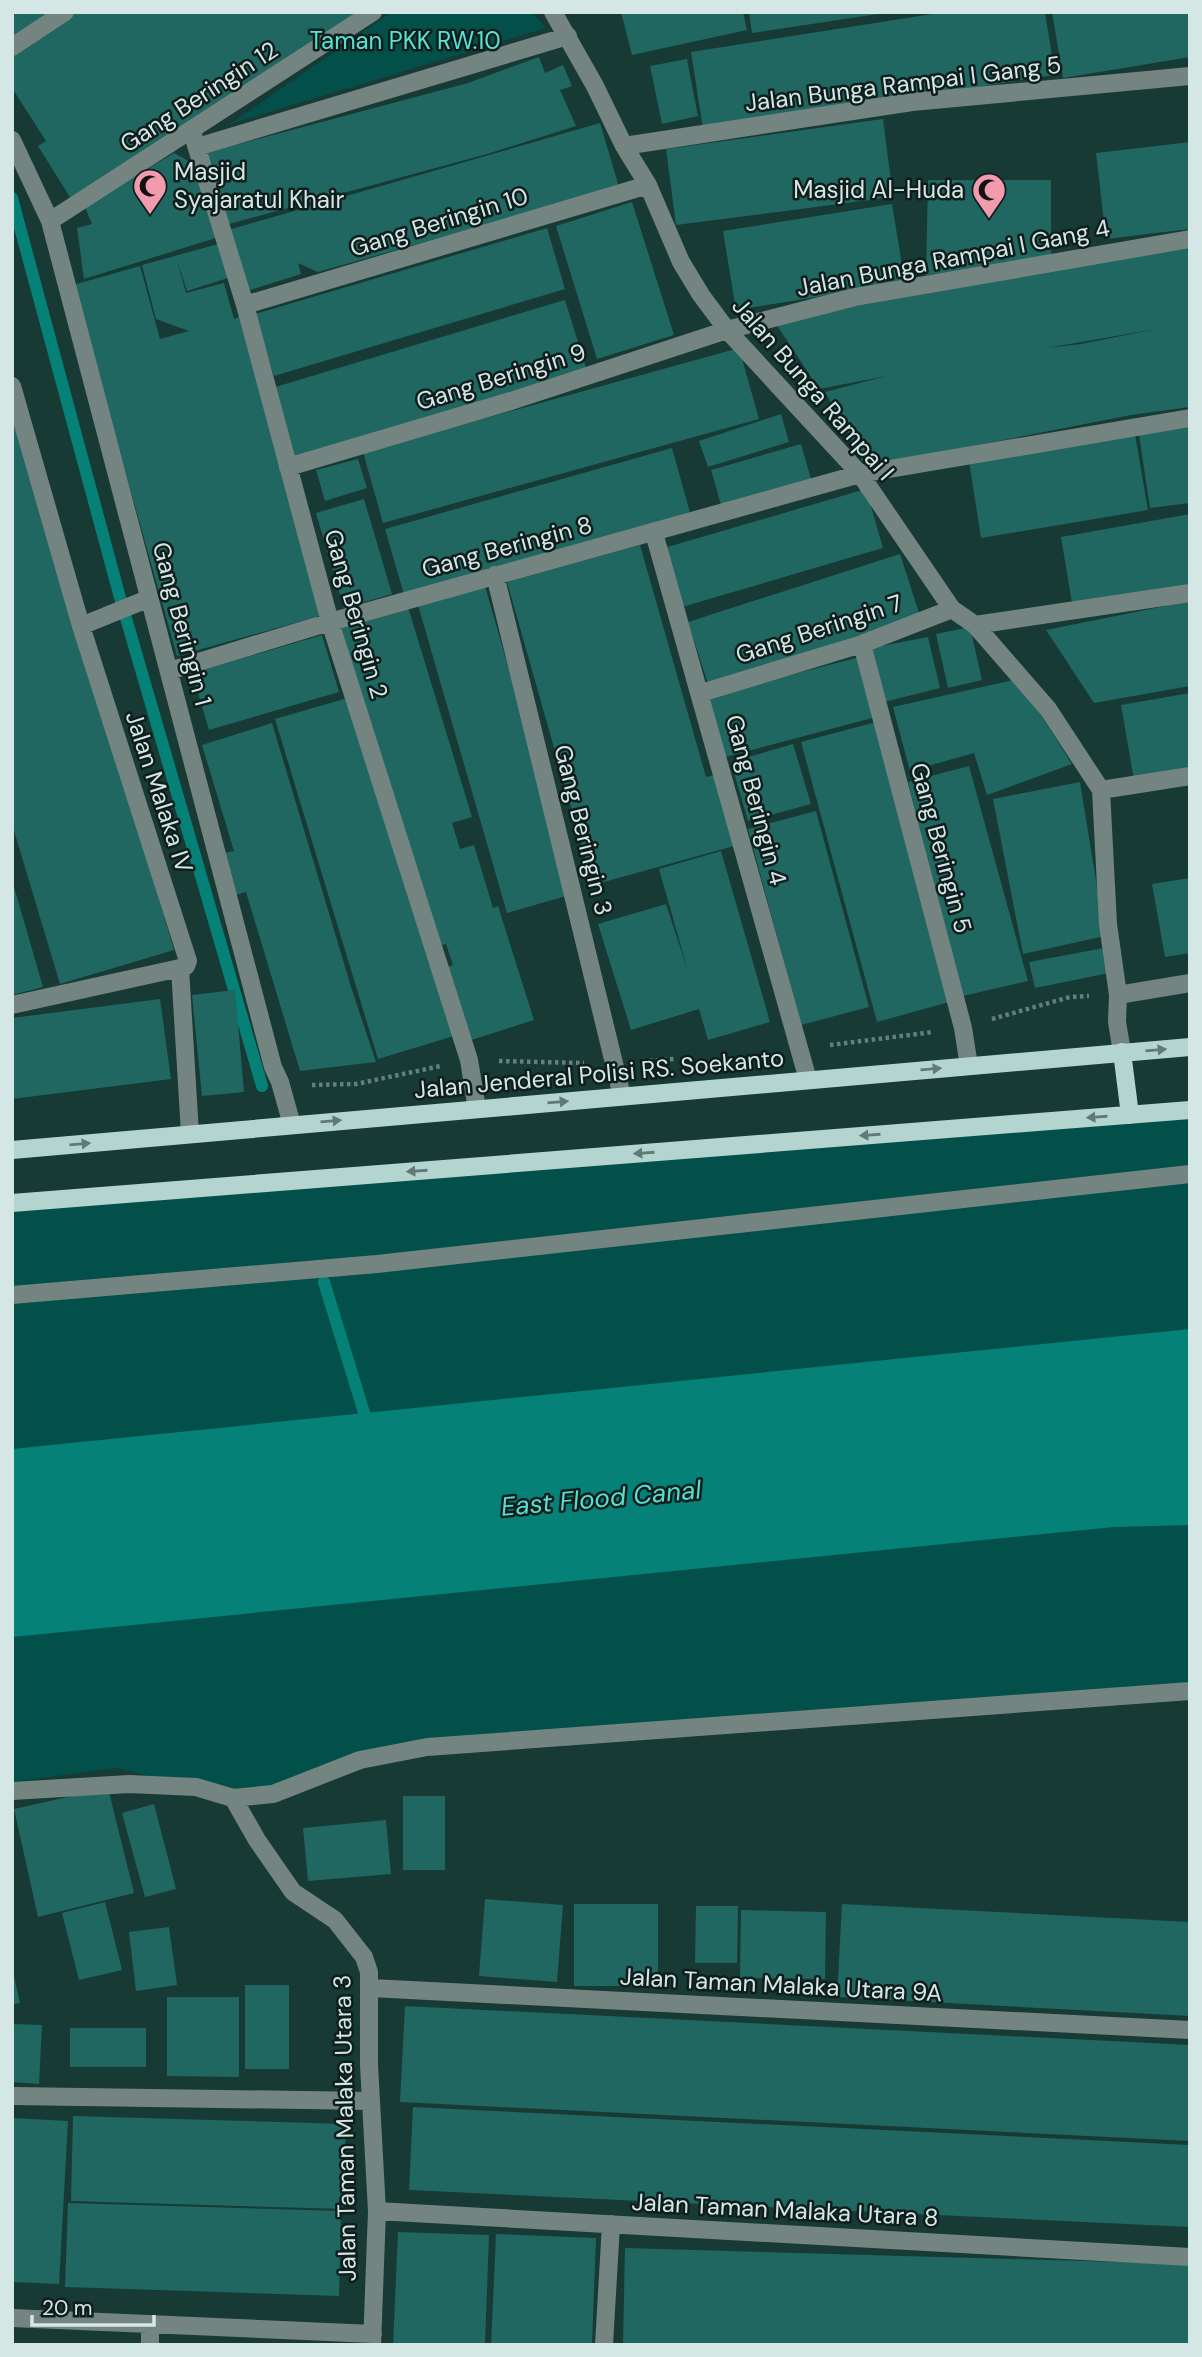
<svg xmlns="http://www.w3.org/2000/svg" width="1202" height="2357" viewBox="0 0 1202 2357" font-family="'DM Sans',sans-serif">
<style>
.green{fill:#03504a}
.water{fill:#058177}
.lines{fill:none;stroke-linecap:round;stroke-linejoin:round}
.stream{stroke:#058177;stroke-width:12}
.building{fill:#1f6760;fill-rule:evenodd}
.path{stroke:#63807c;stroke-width:4.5;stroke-dasharray:3.5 3.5;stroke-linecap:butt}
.minor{stroke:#748481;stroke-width:18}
.major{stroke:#b4d4cf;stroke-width:18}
.oneway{fill:#627976}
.labels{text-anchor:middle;stroke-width:5;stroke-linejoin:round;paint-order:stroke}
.park-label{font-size:24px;fill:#5be1d2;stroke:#0f1e1c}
.street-label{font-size:24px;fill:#d4e7e4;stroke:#0f1e1c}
.poi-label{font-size:24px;fill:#d4e7e4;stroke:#0f1e1c;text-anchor:start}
.water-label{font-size:26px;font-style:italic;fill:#57decf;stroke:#0f1e1c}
</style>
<rect width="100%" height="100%" fill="#173a35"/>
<path class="green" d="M392,12H532L546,28L230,124Z
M1190,1110V1691L427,1747L273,1794L196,1787L116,1768L12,1782V1203Z"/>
<path class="water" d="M1190,1329V1525L1114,1527L12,1637V1449Z"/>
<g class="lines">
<path class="stream" d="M12,198L119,594L262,1086
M324,1282L369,1429"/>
</g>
<path class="building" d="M12,12H56L12,42Z
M76,12H357L73,202L38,146L46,141L12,88V54Z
M621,12H743L747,30L632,55Z
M749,12H878V14L752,33Z
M945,12H1045L1055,75L703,129L691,52Z
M1052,12H1190V57L1063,78Z
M539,57L545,73L563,65L572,86L560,90L576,126L487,154L225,225L205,153L468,83Z
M687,59L698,116L662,124L650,66Z
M883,119L893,197L676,225L666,149Z
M600,123L619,187L318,272L298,263L301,274L247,291L228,230Z
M1190,142V229L1106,239L1096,153Z
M174,153L196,165L219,237L84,279L77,228L92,224L85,207Z
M928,180H1051V261L926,275Z
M632,202L674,335L597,359L556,226Z
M892,204L905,283L736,310L723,231Z
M547,228L565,289L274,376L255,314Z
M218,244L228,278L187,291L177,260L186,293L224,283L234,319L239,317L323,615L177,656L73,285L140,266L160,339L189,331L156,319L142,265Z
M1190,244V407L1131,415L866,467L825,392L887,376L819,389L774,321L883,295ZM1156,329L1081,344L1047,348Z
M565,300L587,371L294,459L272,388Z
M739,348L759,419L383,523L363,452Z
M12,406L174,950L60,984L12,824Z
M781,414L789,442L708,467L699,441Z
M1190,420V503L1150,508L1138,428Z
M1135,434L1148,510L981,538L969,461Z
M801,444L811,479L721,505L711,470Z
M672,448L691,516L405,598L385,529Z
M358,459L367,488L325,501L316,470Z
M866,489L883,548L682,607L664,548Z
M364,499L392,594L344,608L316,513Z
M1190,514V589L1073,609L1061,537Z
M640,545L706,777L714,775L734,846L593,885L507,582Z
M900,554L920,616L708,684L688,622Z
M485,586L573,894L507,913L418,605Z
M1190,601V686L1094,703L1046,630Z
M408,607L472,817L452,823L460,849L474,845L493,908L498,906L534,1020L468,1041L443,968L453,965L446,944L438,946L341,627Z
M970,627L982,680L948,688L936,634Z
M322,635L339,692L209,730L192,673Z
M928,637L940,688L884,702L871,648Z
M860,657L876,717L725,757L709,696Z
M1018,679L1072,764L987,795L974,753L910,771L893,707Z
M1190,693V770L1134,780L1121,705Z
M351,697L454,1036L378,1059L275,719Z
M876,722L953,1001L877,1022L801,742Z
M272,723L352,990L376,1062L300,1071L246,892L235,895L224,853L234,851L202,745Z
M793,744L811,804L748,821L731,762Z
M969,766L1028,981L963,996L908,782Z
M1080,782L1105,936L1023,954L993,799Z
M816,811L869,1007L801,1025L748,829Z
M721,851L770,1022L708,1040L699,1009L631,1030L598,924L666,904L688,971L659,869Z
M1190,878V953L1165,957L1152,884Z
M12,880L43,987L12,995Z
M1104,948L1109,973L1035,988L1029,962Z
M235,990L244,1092L202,1096L192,995Z
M160,999L171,1079L12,1099V1018Z
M108,1788L134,1893L38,1917L14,1809Z
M403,1796H445V1870H403Z
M154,1804L176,1889L145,1897L122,1813Z
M386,1820L391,1874L308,1881L303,1828Z
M485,1899L563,1905L557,1982L479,1976Z
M105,1902L122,1970L79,1980L62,1913Z
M574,1904H658V1986H574Z
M842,1904L1190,1922V2016L837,1997Z
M696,1906H738L737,1963H695Z
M741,1910L826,1912L825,1979L740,1978Z
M169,1927L177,1985L136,1991L129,1932Z
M12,1967L20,2003L12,2005Z
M245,1985H289V2069H245Z
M167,1997H239V2077L167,2076Z
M405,2006L1190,2045V2141L400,2102Z
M12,2024L42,2025L39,2084L12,2082Z
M70,2028H146V2067H70Z
M413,2107L1190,2145V2227L409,2190Z
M73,2116L346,2124L343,2209L71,2201Z
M12,2118L68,2121L59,2284L12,2282Z
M68,2203L341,2211L339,2296L65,2287Z
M398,2232L489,2235L485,2345H393Z
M496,2234L596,2238L592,2345H491Z
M625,2248L1190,2264V2345H623Z"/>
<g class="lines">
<path class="path" d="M992,1019L1070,997L1089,996
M830,1045L933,1032
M499,1061L584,1063
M642,1061L675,1059
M312,1085L356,1084L441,1066"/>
<path class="minor" d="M553,12L595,86L624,146L648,185L681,262L701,295L727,330L860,474L952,609L975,625L1048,709L1101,790L1108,924L1118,995L1117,1022L1122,1052
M12,47L65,12
M192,132L245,305L330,622L469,1060L477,1109
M12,140L50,221L273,1067L280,1082L292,1125
M624,146L912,102L1190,76
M197,147L568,36
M50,221L373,12
M245,305L648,185
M12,386L81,626L188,961L186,966L180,968L12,1005
M288,467L511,401L727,330L855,297L1190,239
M654,533L808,1080
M495,575L622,1096
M975,625L1190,593
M81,626L150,598
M862,644L963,1028L969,1066
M169,671L330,622L860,474L1190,418
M701,693L862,644L952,609
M1101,790L1190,776
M180,968L190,1134
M1118,995L1190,983
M12,1295L377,1264L1190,1174
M12,1791L129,1784L196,1787L233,1798L273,1794L360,1760L427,1747L1190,1691
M233,1798L257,1840L293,1892L335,1920L364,1957L369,1972V2065L377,2211L372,2345
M371,1988L1190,2030
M12,2096L371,2101
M377,2211L1190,2257
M12,2318L373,2334
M150,2324V2345
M604,2345L611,2224"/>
<path class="major" d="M1122,1052L1130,1115
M12,1150L1190,1047
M12,1203L1190,1110"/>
</g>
<defs><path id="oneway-solid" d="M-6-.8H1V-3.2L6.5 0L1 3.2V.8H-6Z" transform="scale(1.75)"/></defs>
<g class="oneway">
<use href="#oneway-solid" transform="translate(1156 1050) rotate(-5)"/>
<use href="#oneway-solid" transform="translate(931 1069) rotate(-5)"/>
<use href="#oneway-solid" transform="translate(558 1102) rotate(-5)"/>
<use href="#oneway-solid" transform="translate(1097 1117) rotate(176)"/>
<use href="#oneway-solid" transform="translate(331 1121) rotate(-5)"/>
<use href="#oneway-solid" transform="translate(870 1135) rotate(176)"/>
<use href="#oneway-solid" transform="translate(80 1144) rotate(-5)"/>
<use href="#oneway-solid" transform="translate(644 1153) rotate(176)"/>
<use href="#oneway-solid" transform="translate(417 1171) rotate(176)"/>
</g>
<defs>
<g id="mosque-pin" transform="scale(1.75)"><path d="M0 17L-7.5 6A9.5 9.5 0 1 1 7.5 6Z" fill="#f29aae" stroke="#0f1e1c"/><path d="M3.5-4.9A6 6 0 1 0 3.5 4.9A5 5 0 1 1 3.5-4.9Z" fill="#111"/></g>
</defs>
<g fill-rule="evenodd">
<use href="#mosque-pin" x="150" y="186"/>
<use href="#mosque-pin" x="989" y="190"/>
</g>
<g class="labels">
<g class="park-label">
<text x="405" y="49">Taman PKK RW.10</text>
</g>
<g class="street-label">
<text transform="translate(903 84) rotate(-7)" y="8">Jalan Bunga Rampai I Gang 5</text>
<text transform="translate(199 97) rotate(-33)" y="8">Gang Beringin 12</text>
<text transform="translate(439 222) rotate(-17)" y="8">Gang Beringin 10</text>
<text transform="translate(953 258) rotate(-11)" y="8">Jalan Bunga Rampai I Gang 4</text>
<text transform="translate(501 377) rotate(-17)" y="8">Gang Beringin 9</text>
<text transform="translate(813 389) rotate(49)" y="8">Jalan Bunga Rampai I</text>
<text transform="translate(507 547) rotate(-15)" y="8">Gang Beringin 8</text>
<text transform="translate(356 614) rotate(74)" y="8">Gang Beringin 2</text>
<text transform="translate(182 624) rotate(75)" y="8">Gang Beringin 1</text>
<text transform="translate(819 629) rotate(-18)" y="8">Gang Beringin 7</text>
<text transform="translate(159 792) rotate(72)" y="8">Jalan Malaka IV</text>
<text transform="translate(756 800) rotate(75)" y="8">Gang Beringin 4</text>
<text transform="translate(583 830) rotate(76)" y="8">Gang Beringin 3</text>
<text transform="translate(941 848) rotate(75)" y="8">Gang Beringin 5</text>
<text transform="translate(599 1074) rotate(-5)" y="8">Jalan Jenderal Polisi RS. Soekanto</text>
<text transform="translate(781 1985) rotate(3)" y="8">Jalan Taman Malaka Utara 9A</text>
<text transform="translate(345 2128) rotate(-91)" y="8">Jalan Taman Malaka Utara 3</text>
<text transform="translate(785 2210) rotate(3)" y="8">Jalan Taman Malaka Utara 8</text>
</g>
<g class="poi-label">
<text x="174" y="180">Masjid<tspan x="174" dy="28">Syajaratul Khair</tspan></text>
<text x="964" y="198" text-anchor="end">Masjid Al-Huda</text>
</g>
<g class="water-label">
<text transform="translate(601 1498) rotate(-5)" y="9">East Flood Canal</text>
</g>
</g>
<rect width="1202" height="2357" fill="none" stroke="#d4e7e4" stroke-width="28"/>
<path d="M32 2315v10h122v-10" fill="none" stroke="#d4e7e4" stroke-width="3.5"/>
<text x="42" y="2315" font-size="21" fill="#d4e7e4" stroke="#0f1e1c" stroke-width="5" paint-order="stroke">20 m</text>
</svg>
